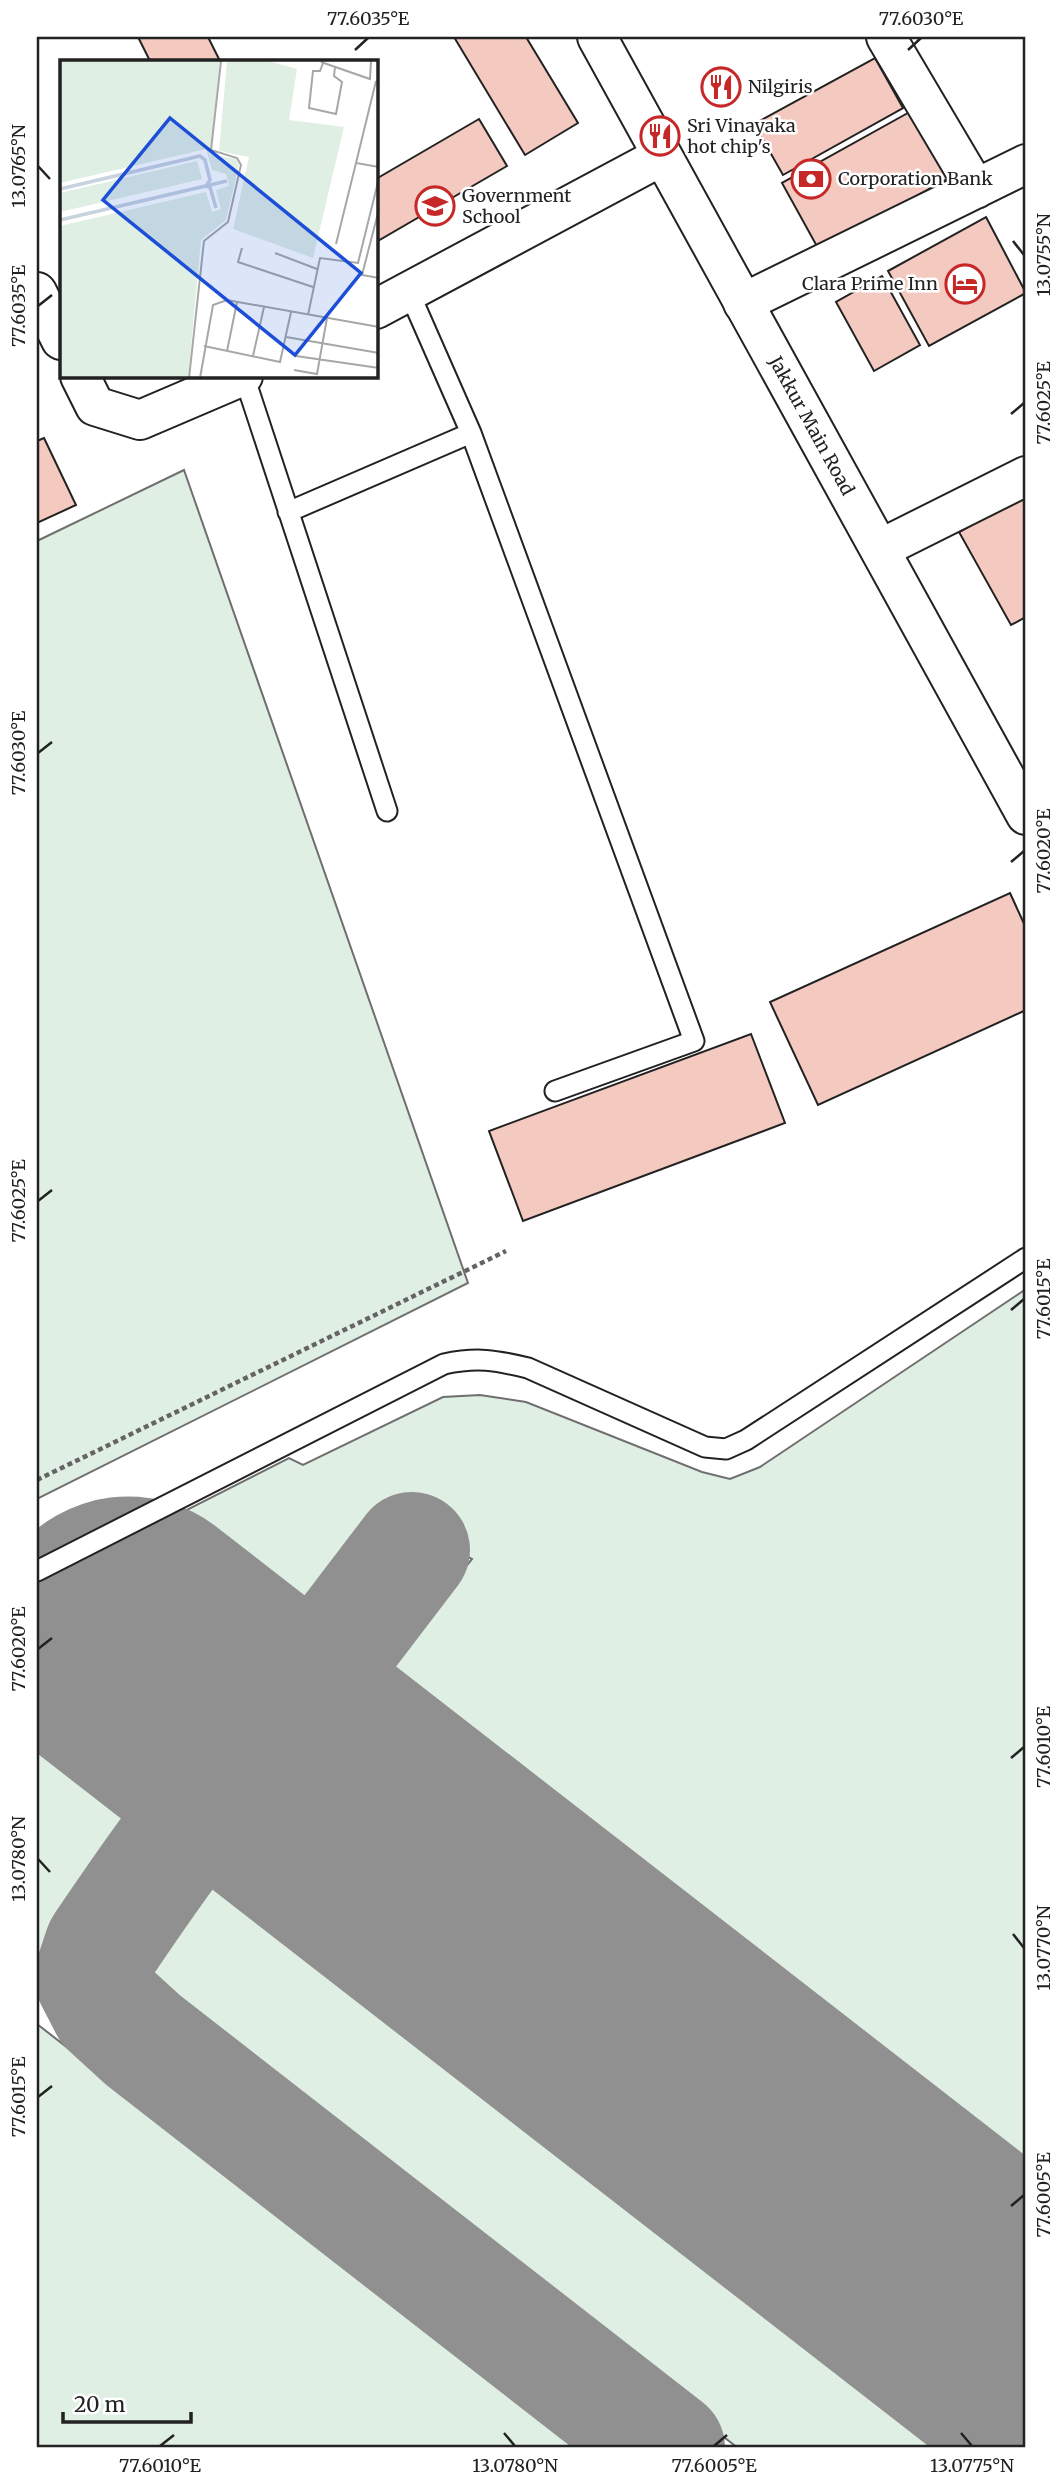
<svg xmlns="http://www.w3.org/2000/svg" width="1063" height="2485" viewBox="0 0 1063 2485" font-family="Merriweather,serif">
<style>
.green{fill:#e0efe3;stroke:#6f6f6f;stroke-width:2}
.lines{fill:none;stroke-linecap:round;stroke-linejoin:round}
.taxiway{stroke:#909090;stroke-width:116}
.runway{stroke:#909090;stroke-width:289}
.building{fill:#f3c9c0;stroke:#222;stroke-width:2}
.service-casing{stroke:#222;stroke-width:23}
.minor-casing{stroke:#222;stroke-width:42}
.tertiary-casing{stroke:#222;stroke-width:42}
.path{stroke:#646464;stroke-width:4.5;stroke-dasharray:5 3.5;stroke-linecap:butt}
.service{stroke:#fff;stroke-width:19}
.minor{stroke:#fff;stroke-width:38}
.tertiary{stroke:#fff;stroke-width:38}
.ticks{fill:none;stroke:#222;stroke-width:2.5}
.labels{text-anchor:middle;stroke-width:5;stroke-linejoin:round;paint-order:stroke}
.poi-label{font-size:18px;fill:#222;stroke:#fff;text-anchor:start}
.street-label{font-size:18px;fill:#222;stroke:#fff}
.inset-river{fill:none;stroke:#c7d3dd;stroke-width:3.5}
.inset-road{fill:none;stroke:#a7a7a7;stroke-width:2}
.view{fill:#1d4ed8;fill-opacity:0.15;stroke:#1d4ed8;stroke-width:3.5}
.inset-edge{fill:none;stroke:#222;stroke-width:3.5}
.neatline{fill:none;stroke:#222;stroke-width:2.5}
.ticks-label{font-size:18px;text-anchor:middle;fill:#222}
</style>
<rect width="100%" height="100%" fill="#fff"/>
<path class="green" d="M184,470L468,1283L37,1499V541Z
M1026,1289V2259L350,1734L347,1716L351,1706L472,1559L384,1511L268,1661L247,1658L155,1588L71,1693C86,1705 108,1714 121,1728C143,1750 146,1795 138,1823L37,1963V1586L289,1458L303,1465L443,1397L480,1395L526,1402L702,1472L730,1479L760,1467Z
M265,1844L274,1846L1026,2432V2448H738L170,2009C158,1999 147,1989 148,1973C149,1952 221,1876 238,1855L247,1848Z
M37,2024L582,2448H37Z"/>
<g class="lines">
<path class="taxiway" d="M302,1775C284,1770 262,1763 243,1770C211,1783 126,1912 102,1947L92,1977L108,2008L143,2040L667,2448
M302,1775C279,1747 276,1738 293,1706L412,1550"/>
<path class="runway" d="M128,1641L1026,2339"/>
</g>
<path class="building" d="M138,37H208L220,61H150Z
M454,37H526L578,123L525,155Z
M875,58L903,108L783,175L754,124Z
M924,104L962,171L819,250L782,183Z
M479,119L507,166L376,242V179Z
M986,217L1026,293L929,346L888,271Z
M882,276L920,345L874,371L836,302Z
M44,438L76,505L37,523V441Z
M1026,495V617L1011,625L959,532Z
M1010,893L1026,928V1010L818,1105L770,1002Z
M751,1034L785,1123L523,1221L489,1131Z"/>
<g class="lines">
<g class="service-casing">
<path id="service" d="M409,292L471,433L694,1041L555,1091
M244,376L387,811
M288,512L471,433
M37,1571L444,1364C477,1357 495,1360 528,1368L705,1447L726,1449L746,1440L1026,1258"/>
</g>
<g class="minor-casing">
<path id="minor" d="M886,37L976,189
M37,292L61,340
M743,303L1026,164
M376,309L662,156
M80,376L95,406L140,420L243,376
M880,549L1026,476"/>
</g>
<g class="tertiary-casing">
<g id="tertiary">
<path id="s1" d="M597,37L1026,815"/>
</g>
</g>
<path class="path" d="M37,1480L506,1251"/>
<use href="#service" class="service"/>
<use href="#minor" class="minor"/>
<use href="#tertiary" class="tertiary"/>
</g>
<path class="ticks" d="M355,50L368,38M908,50L921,38M38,166L50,179M1013,241L1024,255M38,306L52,295M1011,414L1024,403M38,753L52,742M1011,862L1024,851M38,1201L52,1190M1011,1310L1024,1299M38,1649L52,1638M1011,1758L1024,1747M38,1859L50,1872M1013,1934L1024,1948M38,2097L52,2086M1011,2206L1024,2195M504,2433L515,2446M961,2433L972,2446M160,2446L174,2435M714,2446L727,2435"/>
<defs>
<g id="restaurant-ring" transform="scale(2.0125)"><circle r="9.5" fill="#fff" stroke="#c62828" stroke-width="1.5"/><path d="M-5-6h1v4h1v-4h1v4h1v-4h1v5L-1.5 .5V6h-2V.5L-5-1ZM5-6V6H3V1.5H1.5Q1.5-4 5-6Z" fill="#c62828"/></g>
<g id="bank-ring" transform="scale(2.0125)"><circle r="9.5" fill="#fff" stroke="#c62828" stroke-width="1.5"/><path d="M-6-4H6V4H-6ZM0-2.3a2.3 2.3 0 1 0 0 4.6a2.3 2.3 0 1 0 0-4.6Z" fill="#c62828"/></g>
<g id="school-ring" transform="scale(2.0125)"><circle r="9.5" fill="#fff" stroke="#c62828" stroke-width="1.5"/><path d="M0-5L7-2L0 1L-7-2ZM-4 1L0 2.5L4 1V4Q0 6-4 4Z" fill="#c62828"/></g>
<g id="hotel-ring" transform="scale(2.0125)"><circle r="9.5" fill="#fff" stroke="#c62828" stroke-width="1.5"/><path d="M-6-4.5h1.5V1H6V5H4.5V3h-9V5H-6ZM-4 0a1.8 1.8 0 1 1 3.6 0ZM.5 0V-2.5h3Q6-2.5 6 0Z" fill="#c62828"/></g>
</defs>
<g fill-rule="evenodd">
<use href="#restaurant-ring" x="721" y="87"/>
<use href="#restaurant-ring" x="660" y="136"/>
<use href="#bank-ring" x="811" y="179"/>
<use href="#school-ring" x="435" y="206"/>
<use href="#hotel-ring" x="965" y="284"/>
</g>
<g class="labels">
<g class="poi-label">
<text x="748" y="93">Nilgiris</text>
<text x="687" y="132">Sri Vinayaka<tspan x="687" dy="21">hot chip's</tspan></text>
<text x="838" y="185">Corporation Bank</text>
<text x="462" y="202">Government<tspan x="462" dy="21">School</tspan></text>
<text x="938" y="290" text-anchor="end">Clara Prime Inn</text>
</g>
<g class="street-label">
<text dy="6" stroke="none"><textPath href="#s1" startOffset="444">Jakkur Main Road</textPath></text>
</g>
</g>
<g transform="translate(60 60)">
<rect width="318" height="318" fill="#fff"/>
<path d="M0,1H160L150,94L176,99L179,105L166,160L141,180L128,318H0V166L146,132L152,152L161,149L156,130L169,126L166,114L152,110L146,89L0,123ZM167,1H209L237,9L229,60L284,67L253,198L173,169L189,97L159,91ZM137,101L142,119L0,152V133Z" fill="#e0efe3"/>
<path class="inset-river" d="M0,129L140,96L145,100L150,120L146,126L150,127L156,148M0,160L167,121"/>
<path class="inset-road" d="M261,2L310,19L311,1M263,3L260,11H253L249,48L276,54L282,22L274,16L275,7M316,21L296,103L319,107M319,149L302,215L319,218M276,184L296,103M182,188L178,202L253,227M215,193L257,209M248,255L260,198L298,203L319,118M226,277L319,293M144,286L220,302L231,252M167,291L177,242M193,296L204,247M236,296L319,308M234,310L257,314L267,258M129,318L144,181L168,162L181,105L177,98L151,90L161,1M140,318L153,245L167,240L319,267"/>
<path class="view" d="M110,58L301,213L235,295L43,140Z"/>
<rect width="318" height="318" class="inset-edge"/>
</g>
<rect width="1063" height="2485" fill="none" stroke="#ffffff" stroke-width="77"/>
<path d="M63 2412v10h128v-10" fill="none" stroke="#222222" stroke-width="3.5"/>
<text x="74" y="2412" font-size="21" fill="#222222" stroke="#ffffff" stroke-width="5" paint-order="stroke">20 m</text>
<rect x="38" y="38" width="986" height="2408" class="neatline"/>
<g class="ticks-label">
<text x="368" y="25">77.6035°E</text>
<text x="921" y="25">77.6030°E</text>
<text transform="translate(19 166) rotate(-90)" y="6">13.0765°N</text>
<text transform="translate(1044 255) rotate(-90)" y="6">13.0755°N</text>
<text transform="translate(19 306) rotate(-90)" y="6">77.6035°E</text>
<text transform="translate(1044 403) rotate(-90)" y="6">77.6025°E</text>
<text transform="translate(19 753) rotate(-90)" y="6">77.6030°E</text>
<text transform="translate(1044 851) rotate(-90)" y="6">77.6020°E</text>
<text transform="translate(19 1201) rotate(-90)" y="6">77.6025°E</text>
<text transform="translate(1044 1299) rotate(-90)" y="6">77.6015°E</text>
<text transform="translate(19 1649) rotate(-90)" y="6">77.6020°E</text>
<text transform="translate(1044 1747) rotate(-90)" y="6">77.6010°E</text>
<text transform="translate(19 1859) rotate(-90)" y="6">13.0780°N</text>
<text transform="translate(1044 1948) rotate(-90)" y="6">13.0770°N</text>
<text transform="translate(19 2097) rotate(-90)" y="6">77.6015°E</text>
<text transform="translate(1044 2195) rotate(-90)" y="6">77.6005°E</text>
<text x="160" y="2472">77.6010°E</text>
<text x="515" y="2472">13.0780°N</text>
<text x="714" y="2472">77.6005°E</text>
<text x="972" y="2472">13.0775°N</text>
</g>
</svg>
